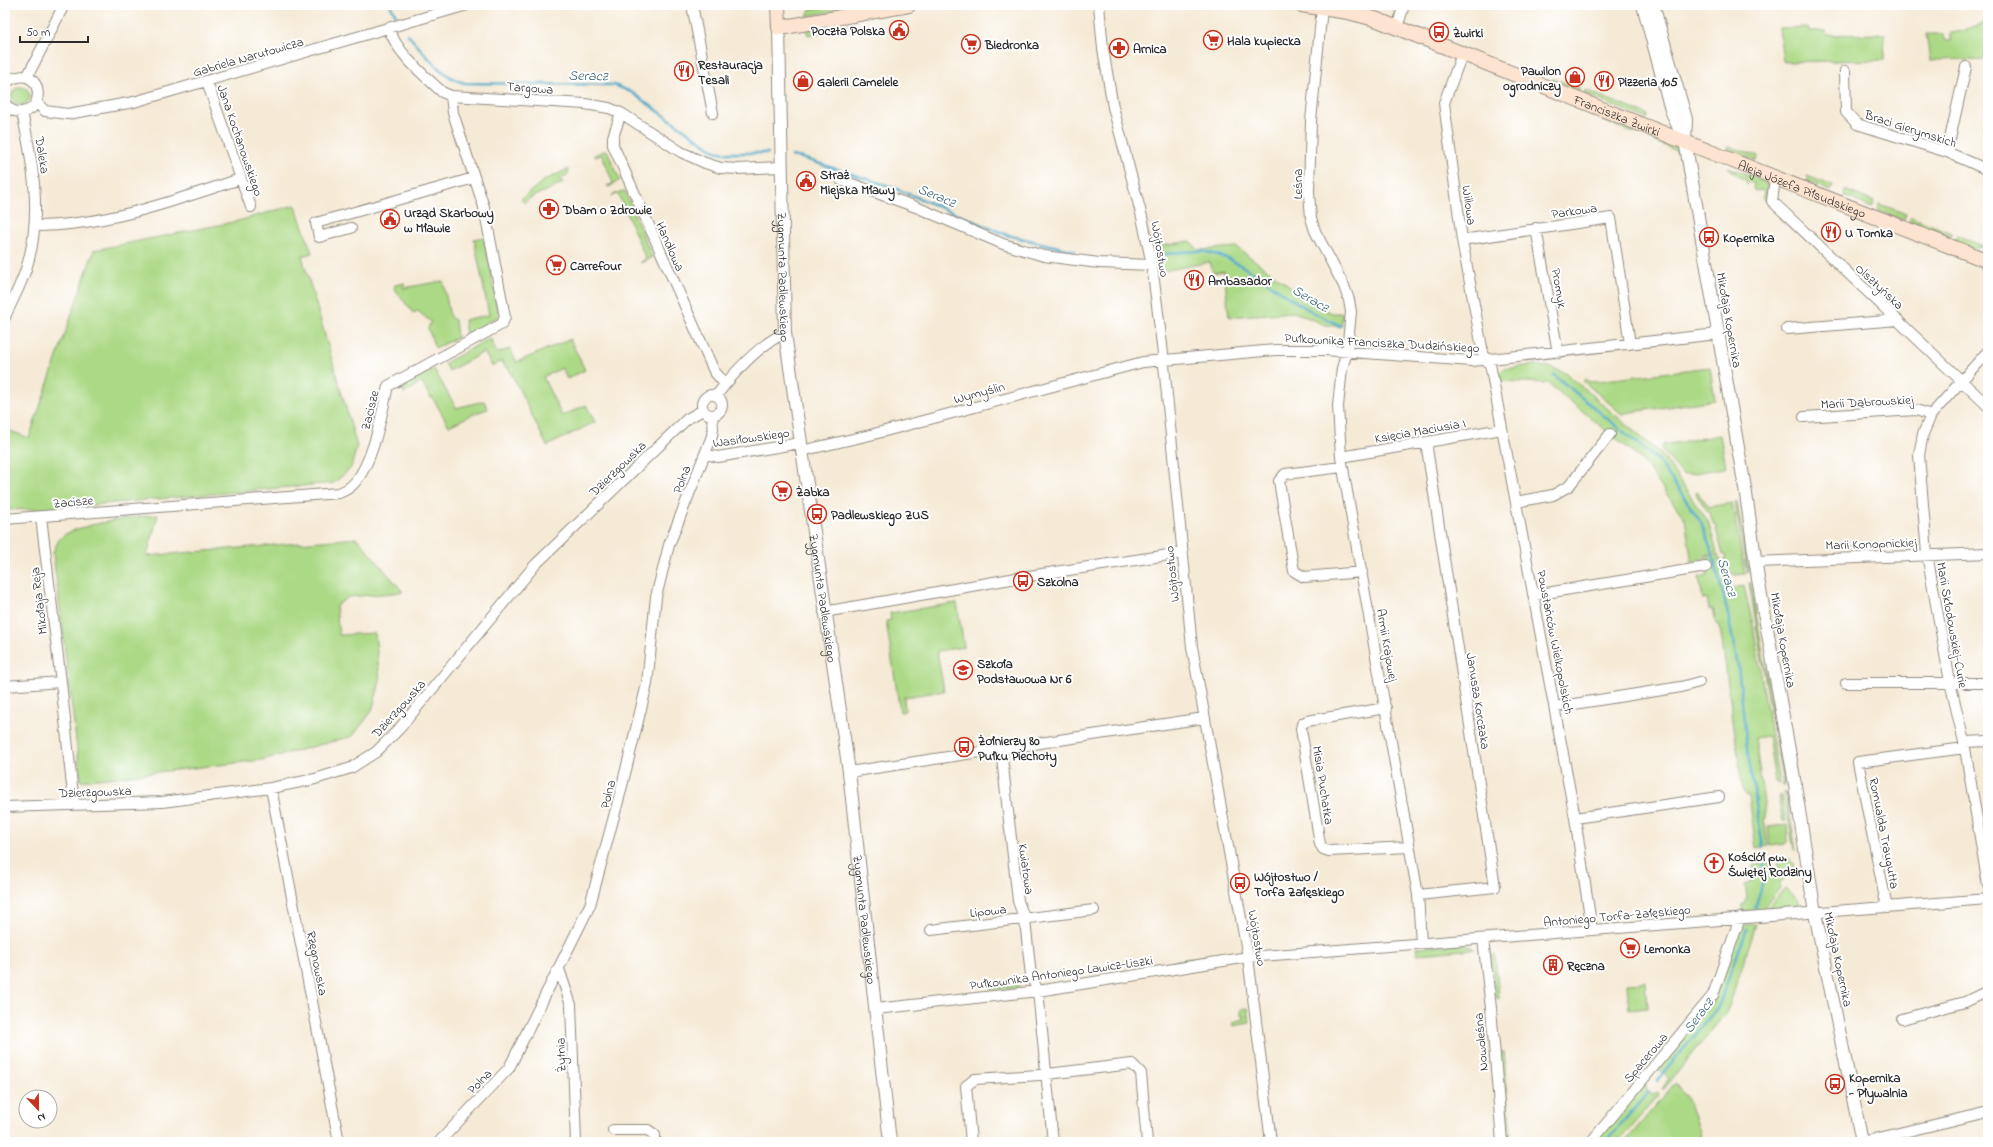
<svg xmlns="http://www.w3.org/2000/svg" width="1993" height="1147" viewBox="0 0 1993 1147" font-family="'Indie Flower',sans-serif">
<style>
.green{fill:#acd985;stroke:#6c8258}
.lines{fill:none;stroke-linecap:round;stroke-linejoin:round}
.stream{stroke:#4ba8c9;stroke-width:2.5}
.minor-casing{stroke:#908a80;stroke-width:12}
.tertiary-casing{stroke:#908a80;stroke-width:14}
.secondary-casing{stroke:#908a80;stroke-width:16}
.minor{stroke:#fff;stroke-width:10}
.tertiary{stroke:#fff;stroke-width:12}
.secondary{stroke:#fde4d0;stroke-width:14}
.labels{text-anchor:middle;stroke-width:4;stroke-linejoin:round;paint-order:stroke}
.poi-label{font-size:13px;font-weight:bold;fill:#2b2b2b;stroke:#fff;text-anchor:start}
.street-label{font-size:13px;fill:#2b2b2b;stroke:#fff}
.water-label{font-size:14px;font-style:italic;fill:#396372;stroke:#fff}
</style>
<rect width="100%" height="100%" fill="#fff"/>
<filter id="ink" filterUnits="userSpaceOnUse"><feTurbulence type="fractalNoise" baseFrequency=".025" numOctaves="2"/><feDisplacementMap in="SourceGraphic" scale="8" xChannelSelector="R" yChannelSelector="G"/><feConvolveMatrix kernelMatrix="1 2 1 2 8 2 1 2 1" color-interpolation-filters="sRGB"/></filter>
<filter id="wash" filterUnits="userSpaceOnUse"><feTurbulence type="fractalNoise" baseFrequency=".012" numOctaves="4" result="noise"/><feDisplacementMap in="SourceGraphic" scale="16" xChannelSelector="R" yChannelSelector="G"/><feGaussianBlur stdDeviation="0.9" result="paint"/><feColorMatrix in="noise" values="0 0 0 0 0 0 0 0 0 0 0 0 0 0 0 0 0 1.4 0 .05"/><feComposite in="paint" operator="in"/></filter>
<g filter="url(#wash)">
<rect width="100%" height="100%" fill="#f5ead5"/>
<path class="green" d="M845,5H869L807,16L810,9Z
M846,23L854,26L808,35L806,30Z
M1988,23L1984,59L1930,60L1926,34H1943L1944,40H1951V33C1965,32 1974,24 1988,23Z
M1808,27L1809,31H1826V35L1885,34L1884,60L1783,62L1779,28Z
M1553,78L1580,88L1578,91L1552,82Z
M12 96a9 9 0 1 1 18 0a9 9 0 1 1-18 0Z
M1585,90L1648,115V117L1647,119L1584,94Z
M1605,118L1634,130V133L1603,121Z
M1650,136L1674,145L1679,152L1649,139Z
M1729,146L1758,156L1756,161L1728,149Z
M607,150L620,180L609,187L607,186L613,183L602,155L595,157L594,155Z
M1728,167L1767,182L1768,200L1766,202L1762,198L1764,193L1762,190L1755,191L1753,189L1754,184L1751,182L1747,184L1745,178L1742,179Z
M568,169L569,174L561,178L563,183L532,197L524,203L521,199L543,181Z
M1807,176L1833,186L1831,191L1807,181Z
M1845,190L1874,202L1872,208L1844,196Z
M625,191L652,257L641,263L640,262L646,259L618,194L612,196L619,192Z
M1880,204L1906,214L1904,220L1878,211Z
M295,205L312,253L302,256L357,446L351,468L334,483L48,509L5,510V429L29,438L94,250L238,221Z
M1911,217L1952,233L1950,237L1947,238L1910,223L1909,221Z
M1957,235L1983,246L1975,249L1954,240Z
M484,237L499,316L466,335L464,320L489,315L474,239Z
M1190,241L1199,250L1236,247L1319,307L1332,313H1343L1341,327L1325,325L1294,312L1229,317L1224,271L1213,273L1210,262L1163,271L1157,247Z
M443,281L450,317L455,320L457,338L435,348L428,328L431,322L418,311L413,313L394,288L395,285L405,283L403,288Z
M490,338L497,353L510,349L517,362L570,339L585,370L567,379L562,368L543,377L562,416L586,405L595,422L547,446L508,367L506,368L502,361L492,366L484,352L449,371L445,363Z
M1534,365L1551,367L1567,374L1662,455L1708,521L1717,552L1706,555L1692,563L1685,519L1640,458L1548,383L1500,381L1499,373L1504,369Z
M1710,367L1715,400L1625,413L1623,415L1583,381L1585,379L1590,382Z
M434,369L456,408L484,401L488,409L478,412L449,426L432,397L431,398L421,382L404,394L401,386Z
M1720,435L1726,467L1724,468L1683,475L1660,448L1663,445Z
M1697,492L1709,507L1732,503L1745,574L1735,575L1727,570L1724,559L1726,558L1725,555H1723L1716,529L1718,528L1716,524L1714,525L1709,513L1695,493Z
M1737,502L1749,572L1747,573L1735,503Z
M158,515L147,556L357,538L403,592L348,597L336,606L339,635L375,633L380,681L372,711L353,736L262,760L81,781L53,553C55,547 58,539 64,535C85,523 133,517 158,515Z
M1718,554L1728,589L1744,586L1753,625L1779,784L1775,782L1768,736L1755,738L1766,818L1764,819L1768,846L1756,848L1749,796L1743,792L1721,634L1718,624H1716L1713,609H1709L1707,599L1703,600L1699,577L1708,575L1704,562H1698L1708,556Z
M1749,583H1751L1785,785H1783Z
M957,603L964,647L937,651L944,691L904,697L905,711L900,712L886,621L891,620L890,613Z
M1784,792L1786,793L1796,850H1794Z
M1781,794L1786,821H1783L1778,798Z
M1787,825L1788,841L1785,844L1770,846L1768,827Z
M1789,859L1793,863L1794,870L1787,875L1784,874L1777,863Z
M1769,862L1784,880L1779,885L1780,888L1761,910L1742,911V905L1747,898L1745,885L1751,883L1754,872L1753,865Z
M1785,888C1789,889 1795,897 1798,901V905L1794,907L1766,909Z
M1756,924L1730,1004L1726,1013L1664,1089H1662L1669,1078L1658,1069L1709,1004L1742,925Z
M1465,944L1475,949L1417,954V947Z
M1228,953L1229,955L1174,965L1172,961Z
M1495,954L1499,999L1494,996L1491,955Z
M1645,982L1647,1008L1629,1010L1627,983Z
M1018,984L1021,988L990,990V987Z
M1248,1008L1250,1023L1234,1026L1233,1022L1244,1019V1016H1241V1009Z
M1499,1052H1504L1511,1135H1507Z
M1645,1083L1647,1091L1653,1094L1658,1092L1659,1095L1618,1142H1594Z
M1675,1083L1685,1095L1703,1142H1625Z"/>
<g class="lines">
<path class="stream" d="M390,5L396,15
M407,34C424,52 440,77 465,83L614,85L631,92L715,151L725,153H768
M791,156L802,158L892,187L1007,235L1075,251
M1159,255C1175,253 1195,249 1211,253C1242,260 1278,292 1306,308C1317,315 1329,320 1341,326
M1554,375L1658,460L1701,522L1712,552L1727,610L1738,666L1747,748L1763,847
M1755,908L1765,876L1764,864
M1657,1081L1718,1007L1747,929
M1606,1142L1649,1091"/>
</g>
</g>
<g filter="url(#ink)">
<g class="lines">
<g class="minor-casing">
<path id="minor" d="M692,5L713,113
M1099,5L1103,49L1113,107L1142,217L1152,265L1162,345L1192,647L1248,957L1271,1142
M1322,8L1311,121L1309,192L1311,218L1315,231L1344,286L1349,300L1351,312L1347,352L1342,368L1338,406L1341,457L1418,895L1421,943
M389,28C397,54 423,74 442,92L451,96L585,104L609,108L621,113L681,152L705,163L721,168L738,169L781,167
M1397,28L1404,5
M1462,54L1444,103L1462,240L1483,353L1486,361L1490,364L1575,818L1592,930
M1845,71L1846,112L1857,124L1947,152L1988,170
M27,77L64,5
M207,82L251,207
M5,85C8,80 12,78 18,77C42,71 46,112 20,112C14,112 8,109 5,103
M37,103L45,111L68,114L134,102L467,5
M621,113L613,137V145L714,371L725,384
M1947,152L1966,67
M1775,178L1772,201L1988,406
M841,180L916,207L1003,244L1044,256L1099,263L1152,265
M34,226C106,226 173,201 240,179
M351,228L319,237L316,223L474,178
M1536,228L1558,353
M1462,240L1611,218L1630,344
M5,317C12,301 21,285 26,269C43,218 33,164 22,112
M1787,329L1898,320
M1988,351L1931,415L1923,434L1919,455L1927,554L1950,682L1964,742L1988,885
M702 405a10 10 0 1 1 20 0a10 10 0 1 1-20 0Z
M716,396C733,374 760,344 785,333
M1804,417L1916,410L1931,415
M801,451L870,435L1143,362L1275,350H1325L1472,361L1718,334
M705,454L718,457L800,443
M1341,457L1502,429
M1342,467L1285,474L1279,481L1294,571L1304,577L1362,572
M1516,502L1553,495L1569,486L1610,434
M41,517L61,682
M5,519L339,493C343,491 347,490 350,487C372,470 382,413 388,386L502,324L505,317L484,207L453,113L451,96
M1756,562L1988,553
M1534,595L1706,567
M824,612L1022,577L1182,553
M1846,683H1988
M5,686L61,682L74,805
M1555,707L1681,687L1699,682
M1386,708L1307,721L1302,724L1301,729L1320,844L1323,849L1329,851L1409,847
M1964,742L1988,741
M1001,749L1018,901L1025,920L1031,976L1038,991L1053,1142
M849,772L1204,718
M271,788L339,1142
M5,807L162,802L271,788L315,779L351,768L376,752L399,729L535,565L687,419L703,410
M1575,818L1719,797
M1418,895L1495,887L1426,442
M1887,908L1858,762L1965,748
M931,930L1094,910
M1483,939L1491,1008L1502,1142
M559,969L571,1005L576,1142
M876,1009L1038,991L1248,957L1988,899
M1902,1019L1965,1002L1988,991
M613,1130H648L655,1135V1142
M439,1142L509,1068L590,905L620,794L647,684L656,597L669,545L712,436L713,428L712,416
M971,1142L966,1086L975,1079L1039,1075L1132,1064L1141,1073L1147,1142
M1591,1142L1713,995L1740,918
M1862,1142L1988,1112"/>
</g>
<g class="tertiary-casing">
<g id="tertiary">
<path d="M1643,5L1671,110L1684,140"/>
<path d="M1653,5L1686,119L1685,141L1746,494L1758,579L1793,772L1815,913L1862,1142"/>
<path id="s1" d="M779,28L785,333L849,772L890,1142"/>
</g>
</g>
<g class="secondary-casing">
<g id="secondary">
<path d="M778,5L779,28L909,5"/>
<path id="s2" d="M1301,5L1348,12L1375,19C1579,99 1783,182 1988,261"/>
</g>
</g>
<use href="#minor" class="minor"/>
<use href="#tertiary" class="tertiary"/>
<use href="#secondary" class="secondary"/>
</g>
</g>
<defs>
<g id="civic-ring" transform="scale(1)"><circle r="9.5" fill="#fff" stroke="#c8321e" stroke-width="1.5"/><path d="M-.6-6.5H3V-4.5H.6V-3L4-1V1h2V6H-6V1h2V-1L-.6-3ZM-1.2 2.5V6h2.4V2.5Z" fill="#c8321e"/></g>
<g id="bus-ring" transform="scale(1)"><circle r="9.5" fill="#fff" stroke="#c8321e" stroke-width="1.5"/><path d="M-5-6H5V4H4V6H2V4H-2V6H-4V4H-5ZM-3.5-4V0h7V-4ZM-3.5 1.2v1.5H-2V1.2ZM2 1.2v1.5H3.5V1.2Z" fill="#c8321e"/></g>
<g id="supermarket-ring" transform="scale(1)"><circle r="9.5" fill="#fff" stroke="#c8321e" stroke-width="1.5"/><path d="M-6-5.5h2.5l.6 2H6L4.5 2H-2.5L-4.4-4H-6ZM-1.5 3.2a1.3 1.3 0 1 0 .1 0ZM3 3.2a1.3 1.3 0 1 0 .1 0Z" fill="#c8321e"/></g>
<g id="pharmacy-ring" transform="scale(1)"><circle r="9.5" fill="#fff" stroke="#c8321e" stroke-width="1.5"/><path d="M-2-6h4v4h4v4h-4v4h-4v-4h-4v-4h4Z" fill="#c8321e"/></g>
<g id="restaurant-ring" transform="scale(1)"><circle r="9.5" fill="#fff" stroke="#c8321e" stroke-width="1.5"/><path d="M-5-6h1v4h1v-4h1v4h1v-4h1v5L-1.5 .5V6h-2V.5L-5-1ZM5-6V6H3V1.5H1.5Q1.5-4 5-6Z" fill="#c8321e"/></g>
<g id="shop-ring" transform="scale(1)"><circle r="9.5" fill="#fff" stroke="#c8321e" stroke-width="1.5"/><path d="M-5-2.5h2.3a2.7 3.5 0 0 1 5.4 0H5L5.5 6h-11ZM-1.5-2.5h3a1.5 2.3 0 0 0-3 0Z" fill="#c8321e"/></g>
<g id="school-ring" transform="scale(1)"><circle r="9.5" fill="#fff" stroke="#c8321e" stroke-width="1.5"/><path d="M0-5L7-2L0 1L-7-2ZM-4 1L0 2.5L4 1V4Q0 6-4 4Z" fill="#c8321e"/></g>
<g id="church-ring" transform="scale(1)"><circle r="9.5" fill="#fff" stroke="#c8321e" stroke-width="1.5"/><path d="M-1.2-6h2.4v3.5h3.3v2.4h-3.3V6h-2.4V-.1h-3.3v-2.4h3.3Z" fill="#c8321e"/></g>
<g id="building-ring" transform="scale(1)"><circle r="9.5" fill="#fff" stroke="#c8321e" stroke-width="1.5"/><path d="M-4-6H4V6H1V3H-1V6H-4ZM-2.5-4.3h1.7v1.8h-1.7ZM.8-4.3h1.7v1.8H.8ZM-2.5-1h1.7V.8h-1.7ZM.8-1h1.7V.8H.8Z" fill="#c8321e"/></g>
</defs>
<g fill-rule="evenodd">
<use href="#civic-ring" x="899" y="30"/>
<use href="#bus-ring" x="1439" y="32"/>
<use href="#supermarket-ring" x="1213" y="40"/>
<use href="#supermarket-ring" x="971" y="44"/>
<use href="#pharmacy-ring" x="1119" y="48"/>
<use href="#restaurant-ring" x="684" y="71"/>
<use href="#shop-ring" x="1575" y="77"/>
<use href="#shop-ring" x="803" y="81"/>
<use href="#restaurant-ring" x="1604" y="81"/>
<use href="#civic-ring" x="806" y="181"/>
<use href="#pharmacy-ring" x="549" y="209"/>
<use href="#civic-ring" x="390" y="219"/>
<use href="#restaurant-ring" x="1831" y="232"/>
<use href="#bus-ring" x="1709" y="237"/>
<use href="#supermarket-ring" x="556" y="265"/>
<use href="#restaurant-ring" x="1194" y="280"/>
<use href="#supermarket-ring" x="782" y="491"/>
<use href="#bus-ring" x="817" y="514"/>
<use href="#bus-ring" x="1023" y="581"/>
<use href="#school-ring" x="963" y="670"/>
<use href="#bus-ring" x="964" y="747"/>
<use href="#church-ring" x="1714" y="863"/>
<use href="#bus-ring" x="1240" y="883"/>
<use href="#supermarket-ring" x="1630" y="948"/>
<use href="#building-ring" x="1553" y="965"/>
<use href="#bus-ring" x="1835" y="1084"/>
</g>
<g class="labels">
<g class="poi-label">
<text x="885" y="35" text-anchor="end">Poczta Polska</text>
<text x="1453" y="37">Żwirki</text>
<text x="1227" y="45">Hala kupiecka</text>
<text x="985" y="49">Biedronka</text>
<text x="1133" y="53">Arnica</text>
<text x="698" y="69">Restauracja<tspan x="698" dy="15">Tesali</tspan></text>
<text x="1561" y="75" text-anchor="end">Pawilon<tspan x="1561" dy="15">ogrodniczy</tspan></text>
<text x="817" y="86">Galerii Camelele</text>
<text x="1618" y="86">Pizzeria 105</text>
<text x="820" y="179">Straż<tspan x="820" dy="15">Miejska Mławy</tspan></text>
<text x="563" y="214">Dbam o Zdrowie</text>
<text x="404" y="217">Urząd Skarbowy<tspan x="404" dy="15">w Mławie</tspan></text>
<text x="1845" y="237">U Tomka</text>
<text x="1723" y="242">Kopernika</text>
<text x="570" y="270">Carrefour</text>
<text x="1208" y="285">Ambasador</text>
<text x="796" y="496">Żabka</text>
<text x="831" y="519">Padlewskiego ZUS</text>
<text x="1037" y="586">Szkolna</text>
<text x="977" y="668">Szkoła<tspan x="977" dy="15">Podstawowa Nr 6</tspan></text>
<text x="978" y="745">Żołnierzy 80<tspan x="978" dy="15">Pułku Piechoty</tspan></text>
<text x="1728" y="861">Kościół pw.<tspan x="1728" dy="15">Świętej Rodziny</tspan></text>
<text x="1254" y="881">Wójtostwo /<tspan x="1254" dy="15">Torfa Załęskiego</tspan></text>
<text x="1644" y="953">Lemonka</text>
<text x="1567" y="970">Ręczna</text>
<text x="1849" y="1082">Kopernika<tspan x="1849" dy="15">- Pływalnia</tspan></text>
</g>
<g class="street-label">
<text transform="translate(248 56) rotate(-16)" y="5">Gabriela Narutowicza</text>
<text transform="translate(530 87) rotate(4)" y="5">Targowa</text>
<text dy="5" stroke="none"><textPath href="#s2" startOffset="336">Franciszka Żwirki</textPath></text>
<text transform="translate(1911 128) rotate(18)" y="5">Braci Gierymskich</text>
<text transform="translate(241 140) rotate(71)" y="5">Jana Kochanowskiego</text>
<text transform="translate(43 155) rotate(81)" y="5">Daleka</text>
<text transform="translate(1297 184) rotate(-90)" y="5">Leśna</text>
<text dy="5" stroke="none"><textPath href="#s2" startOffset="535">Aleja Józefa Piłsudskiego</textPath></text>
<text transform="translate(1470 205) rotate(82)" y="5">Willowa</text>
<text transform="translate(1574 210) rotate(-8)" y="5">Parkowa</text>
<text transform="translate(671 246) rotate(66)" y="5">Handlowa</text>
<text transform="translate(1161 249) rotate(80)" y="5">Wójtostwo</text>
<text dy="5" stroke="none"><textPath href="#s1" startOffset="249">Zygmunta Padlewskiego</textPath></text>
<text transform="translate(1880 286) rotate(43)" y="5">Olsztyńska</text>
<text transform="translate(1560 288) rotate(80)" y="5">Promyk</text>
<text transform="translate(1730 320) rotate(80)" y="5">Mikołaja Kopernika</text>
<text transform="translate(1382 342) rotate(3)" y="5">Pułkownika Franciszka Dudzińskiego</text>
<text transform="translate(979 392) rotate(-15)" y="5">Wymyślin</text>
<text transform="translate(1867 401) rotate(-3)" y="5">Marii Dąbrowskiej</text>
<text transform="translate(369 410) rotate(-76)" y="5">Zacisze</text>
<text transform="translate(1420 430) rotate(-10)" y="5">Księcia Maciusia I</text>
<text transform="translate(751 437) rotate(-8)" y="5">Wasiłowskiego</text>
<text transform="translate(617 468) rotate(-44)" y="5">Dzierzgowska</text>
<text transform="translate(681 479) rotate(-69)" y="5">Polna</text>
<text transform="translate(73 501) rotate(-5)" y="5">Zacisze</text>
<text transform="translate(1871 543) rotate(-2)" y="5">Marii Konopnickiej</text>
<text transform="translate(1171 574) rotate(-96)" y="5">Wójtostwo</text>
<text dy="5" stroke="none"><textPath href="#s1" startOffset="573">Zygmunta Padlewskiego</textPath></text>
<text transform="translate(38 601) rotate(-97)" y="5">Mikołaja Reja</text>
<text transform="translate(1953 625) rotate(80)" y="5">Marii Skłodowskiej-Curie</text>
<text transform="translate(1784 640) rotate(80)" y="5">Mikołaja Kopernika</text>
<text transform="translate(1556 642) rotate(79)" y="5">Powstańców Wielkopolskich</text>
<text transform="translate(1388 645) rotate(80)" y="5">Armii Krajowej</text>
<text transform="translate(1479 701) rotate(81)" y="5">Janusza Korczaka</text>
<text transform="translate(398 708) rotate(-48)" y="5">Dzierzgowska</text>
<text transform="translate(1324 785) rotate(81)" y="5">Misia Puchatka</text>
<text transform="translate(95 791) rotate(-2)" y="5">Dzierzgowska</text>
<text transform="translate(607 794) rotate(-76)" y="5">Polna</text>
<text transform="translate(1885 833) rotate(79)" y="5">Romualda Traugutta</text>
<text transform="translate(1027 869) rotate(82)" y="5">Kwiatowa</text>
<text transform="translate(988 910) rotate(-6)" y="5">Lipowa</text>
<text transform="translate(1617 915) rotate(-5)" y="5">Antoniego Torfa-Załęskiego</text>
<text dy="5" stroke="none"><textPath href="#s1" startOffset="897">Zygmunta Padlewskiego</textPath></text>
<text transform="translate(1258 938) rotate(80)" y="5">Wójtostwo</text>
<text transform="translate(1839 959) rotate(78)" y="5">Mikołaja Kopernika</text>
<text transform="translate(318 963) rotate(79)" y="5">Rzęgnowska</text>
<text transform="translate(1061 972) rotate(-8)" y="5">Pułkownika Antoniego Lawicz-Liszki</text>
<text transform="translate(1480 1042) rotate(-95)" y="5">Nowoleśna</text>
<text transform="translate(560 1055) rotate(-92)" y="5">Żytnia</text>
<text transform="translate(1645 1057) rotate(-50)" y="5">Spacerowa</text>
<text transform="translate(479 1081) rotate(-46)" y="5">Polna</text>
</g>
<g class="water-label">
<text transform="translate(588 75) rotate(1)" y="5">Seracz</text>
<text transform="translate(937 195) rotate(23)" y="5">Seracz</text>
<text transform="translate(1311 298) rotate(31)" y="5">Seracz</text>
<text transform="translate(1728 577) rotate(74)" y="5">Seracz</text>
<text transform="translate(1698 1015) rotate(-53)" y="5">Seracz</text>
</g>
</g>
<rect width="1993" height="1147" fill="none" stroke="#fff" stroke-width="20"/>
<g transform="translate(38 1109) rotate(158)"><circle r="19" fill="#ffffff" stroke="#aaaaaa"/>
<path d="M0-3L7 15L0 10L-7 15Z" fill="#c8321e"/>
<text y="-6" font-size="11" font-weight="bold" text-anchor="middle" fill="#2b2b2b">N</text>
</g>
<path d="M20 36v6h68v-6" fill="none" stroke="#2b2b2b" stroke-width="2"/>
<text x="26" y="36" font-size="12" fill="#2b2b2b" stroke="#ffffff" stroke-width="3" paint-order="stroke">50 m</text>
</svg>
